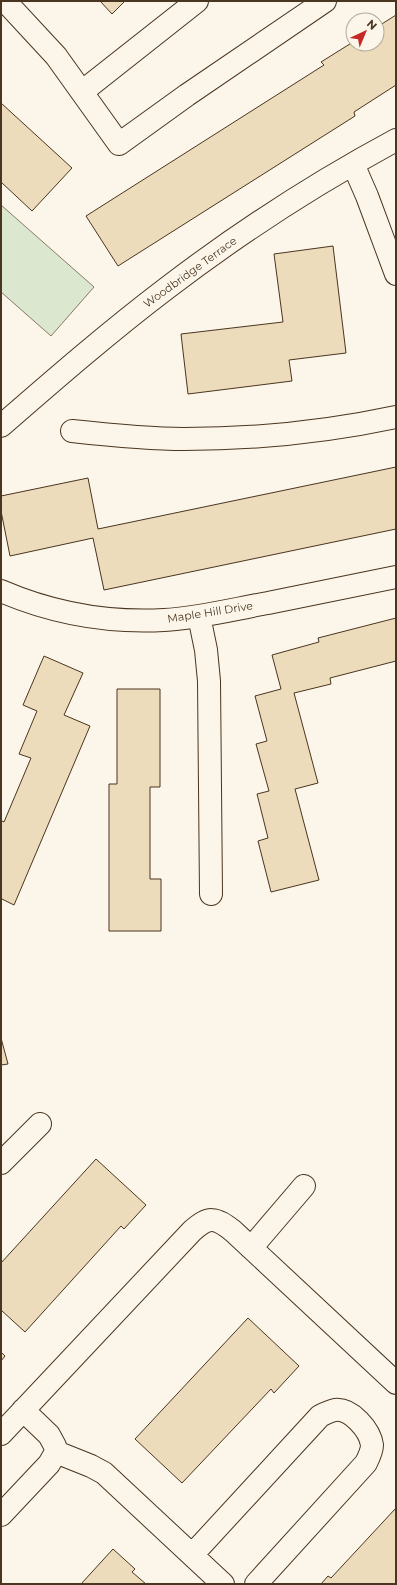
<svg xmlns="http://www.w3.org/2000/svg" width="397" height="1585" viewBox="0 0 397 1585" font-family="Montserrat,sans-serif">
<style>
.green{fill:#dce7d0;stroke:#887966}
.building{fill:#ecdcbc;stroke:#4a3520}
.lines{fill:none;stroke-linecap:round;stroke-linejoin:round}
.minor-casing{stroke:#4a3520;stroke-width:24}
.minor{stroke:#fbf6e9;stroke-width:22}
.labels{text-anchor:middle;stroke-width:3;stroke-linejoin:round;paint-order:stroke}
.street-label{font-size:11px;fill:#4a3520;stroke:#fbf6e9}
</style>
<rect width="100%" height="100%" fill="#fbf6e9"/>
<path class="green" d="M1,205L94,287L51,336L1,292Z"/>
<path class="building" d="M100,1H125L112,14Z
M396,15V85L354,112L355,116L118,266L86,216L324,65L321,62L353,42V44H377V27Z
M1,103L72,168L32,211L1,182Z
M333,246L346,353L289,360L292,381L188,394L181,334L283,322L274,254Z
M396,467V529L104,590L93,538L10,556L1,511V496L88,478L98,529Z
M396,618V661L330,678L331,684L294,693L318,783L295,789L319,880L271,892L258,841L268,838L257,794L269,791L256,744L267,741L255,696L281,689L272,655L319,642L318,638Z
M44,656L83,673L64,715L90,726L14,905L2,899L1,901V824L2,821L4,822L31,758L19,754L37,711L23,705Z
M117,689H160V787H150V879H161V931H109V784H117Z
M1,1038L8,1064L1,1065Z
M96,1159L146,1205L124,1229L121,1226L25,1332L1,1310V1263Z
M248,1318L299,1366L274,1393L271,1389L182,1483L135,1439Z
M1,1352L5,1356L1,1361Z
M396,1508V1584H321L328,1576L331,1578Z
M113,1549L135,1569L132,1572L146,1584H81Z"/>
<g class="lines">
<g class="minor-casing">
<path id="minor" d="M5,1L56,56L119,144L187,95L325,1
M83,91L197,1
M353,164L367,196L396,274
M1,426C55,379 109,332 167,288C239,233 316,183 396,140
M72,431C109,435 147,439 184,439C256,439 326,432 396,417
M1,591C52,613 108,623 164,620C199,618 234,609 268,603C311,594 353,586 396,577
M199,616L206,650L209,681L211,894
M1,1163L40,1124
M251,1248L304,1186
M1,1434L192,1231C209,1216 215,1217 233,1231L396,1383
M56,1452L91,1466L104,1473L223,1584
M1,1515L49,1464L56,1452L55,1446L49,1435L23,1410
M192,1555L320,1416C324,1414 330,1411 335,1410C351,1408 370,1430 372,1445C372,1451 369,1457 366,1463L256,1584"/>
</g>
<use href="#minor" class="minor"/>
</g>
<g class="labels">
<g class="street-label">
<text transform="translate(190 272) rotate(-36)" y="4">Woodbridge Terrace</text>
<text transform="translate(210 612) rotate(-9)" y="4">Maple Hill Drive</text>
</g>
</g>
<rect width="397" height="1585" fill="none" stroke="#4a3520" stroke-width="4"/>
<g transform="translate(365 32) rotate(44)"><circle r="19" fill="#fbf6e9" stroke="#b4a999"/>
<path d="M0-3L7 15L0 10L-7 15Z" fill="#c62828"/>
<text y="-6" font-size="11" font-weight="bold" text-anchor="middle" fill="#4a3520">N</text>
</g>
</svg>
